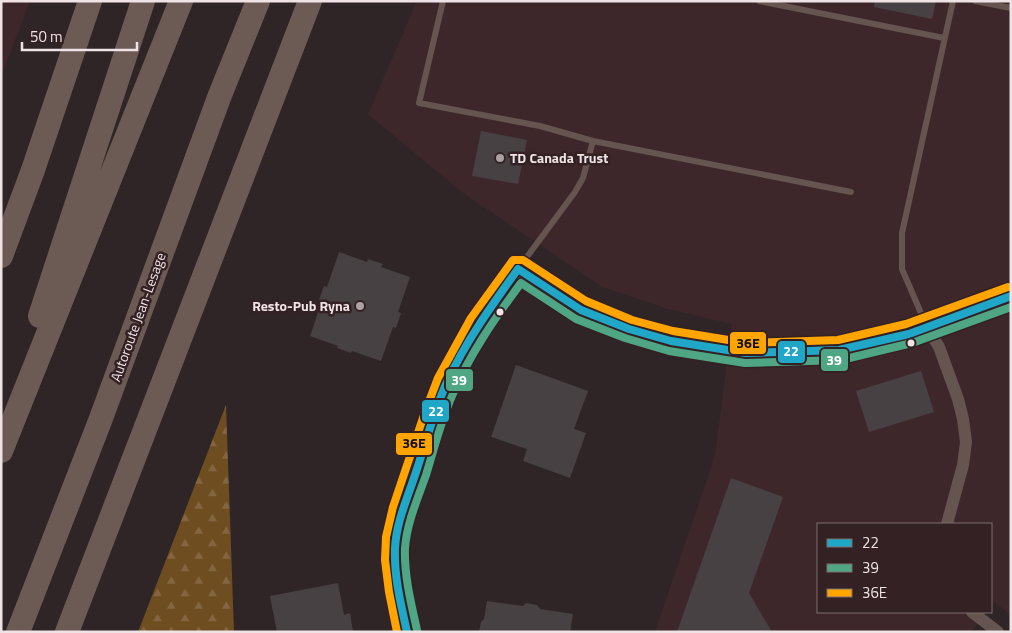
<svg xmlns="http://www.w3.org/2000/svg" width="1012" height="633" viewBox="0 0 1012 633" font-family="'Titillium Web',sans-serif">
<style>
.built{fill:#3e272b}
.forest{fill:url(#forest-firs)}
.building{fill:#484144}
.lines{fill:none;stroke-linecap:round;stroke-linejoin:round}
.lane{stroke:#65544f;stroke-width:6}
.street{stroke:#65544f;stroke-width:12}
.highway{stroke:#6c5a55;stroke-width:24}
.bus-1-casing{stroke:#332124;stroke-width:11}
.bus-2-casing{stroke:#332124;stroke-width:11}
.bus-3-casing{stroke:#332124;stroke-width:11}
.bus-1{stroke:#20a6c6;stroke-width:8}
.bus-2{stroke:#4ea685;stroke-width:8}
.bus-3{stroke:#ffa400;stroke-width:8}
.poi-dot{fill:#aca0a2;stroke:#332124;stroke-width:2}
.bus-dot{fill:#efe3e5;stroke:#332124;stroke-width:2}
.labels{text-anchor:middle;stroke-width:5;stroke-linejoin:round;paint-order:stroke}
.poi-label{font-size:14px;font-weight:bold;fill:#efe3e5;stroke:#332124;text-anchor:start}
.street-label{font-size:14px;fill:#efe3e5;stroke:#332124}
.line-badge{stroke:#332124;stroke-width:2}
.badge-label{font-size:14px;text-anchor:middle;font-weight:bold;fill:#fff}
.pale-badge-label{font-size:14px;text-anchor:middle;font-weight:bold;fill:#111}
</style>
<defs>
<pattern id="forest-firs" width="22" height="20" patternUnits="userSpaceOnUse" patternTransform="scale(1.25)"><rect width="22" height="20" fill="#6e4d21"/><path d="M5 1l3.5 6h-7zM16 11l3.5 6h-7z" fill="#836641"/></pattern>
</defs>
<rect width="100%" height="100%" fill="#2f2527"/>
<path class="built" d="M1,1H30L1,77Z
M417,1H1011V615L994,602L991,606V524H818V612H987L971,632H655L715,456L732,324L665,308L603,287L463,193L368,114Z"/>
<path class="forest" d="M226,405L234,632H137H138Z"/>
<path class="building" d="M875,1H936L932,19L874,7Z
M481,131L527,140L518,184L472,176Z
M339,252L367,262L368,259L383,264L381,267L410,277L398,312L401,313L396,328L393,327L381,361L352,351L351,353L337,348L338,346L310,336L322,301L319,300L324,286L327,287Z
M516,365L588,391L574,429L586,433L570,478L523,461L527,449L491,437Z
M921,371L934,412L869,432L856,391Z
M731,478L783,497L749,593L772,632H677Z
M338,583L344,615L350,613L353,632H277L270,596Z
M487,601L523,606L526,603L537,605L540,609L573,614L570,632H479L481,622L484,619Z"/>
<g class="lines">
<path class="lane" d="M443,1L419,103L540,126L593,141L851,192
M759,1L944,38
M975,1L1011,8
M518,269L575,192L583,178L593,141
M927,327L902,269V233L953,1"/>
<path class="street" d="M927,327L939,347L958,399L963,419L966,442L963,465L947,524
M972,612L998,632
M407,632C401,604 395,577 395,549C396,523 408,496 416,472C426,443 434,410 447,382C466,341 492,305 518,269L581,310L629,329L671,341L746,353L839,350L909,334L1011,296"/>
<path class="highway" d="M1,256L33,170L90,1
M40,316L143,1
M1,451L181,1
M18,632L100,421L220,95L258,1
M67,632L310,1"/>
<g class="bus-1-casing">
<path id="bus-1" d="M407,632C401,605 394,577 395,549C396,522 408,497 416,472C426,442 434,411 447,382C466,341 492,305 518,269L581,310L629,329L671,341L746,353L839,350L909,334L1011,296"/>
</g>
<g class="bus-2-casing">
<path id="bus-2" d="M417,630C411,603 404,575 405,548C407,522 418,498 426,475C434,449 441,421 452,396C469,355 495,318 521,283L576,319L625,338L669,351L745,363L841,360L912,343L1011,307"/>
</g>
<g class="bus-3-casing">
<path id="bus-3" d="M397,632L389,592L385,560L386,537L393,507L425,412L438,378L471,318L513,260H523L586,301L632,320L673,331L747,343L838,340L906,324L1008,287"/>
</g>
<use href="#bus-1" class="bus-1"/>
<use href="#bus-2" class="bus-2"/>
<use href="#bus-3" class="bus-3"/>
</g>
<g class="poi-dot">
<circle cx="500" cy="158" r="5"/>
<circle cx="360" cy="306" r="5"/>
</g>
<g class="bus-dot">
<circle cx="500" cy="312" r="4.5"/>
<circle cx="911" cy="343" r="4.5"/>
</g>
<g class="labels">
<g class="poi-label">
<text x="510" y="163">TD Canada Trust</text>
<text x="350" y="311" text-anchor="end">Resto-Pub Ryna</text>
</g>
<g class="street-label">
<text transform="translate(138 317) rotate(-70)" y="5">Autoroute Jean-Lesage</text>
</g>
</g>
<g class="line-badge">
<rect x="729" y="331" width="38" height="24" rx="5" fill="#ffa400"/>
<rect x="777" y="340" width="29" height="24" rx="5" fill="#20a6c6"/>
<rect x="820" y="348" width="29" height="24" rx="5" fill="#4ea685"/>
<rect x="445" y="368" width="29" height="24" rx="5" fill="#4ea685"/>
<rect x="421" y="399" width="29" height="24" rx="5" fill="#20a6c6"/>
<rect x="395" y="432" width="38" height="24" rx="5" fill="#ffa400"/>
</g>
<g class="badge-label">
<text x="791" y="356">22</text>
<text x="834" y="365">39</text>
<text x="459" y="385">39</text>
<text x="436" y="416">22</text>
</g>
<g class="pale-badge-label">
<text x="748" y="348">36E</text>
<text x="414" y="448">36E</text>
</g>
<rect width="1012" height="633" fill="none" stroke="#efe3e5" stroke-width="5"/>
<rect x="817" y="523" width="175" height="90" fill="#332124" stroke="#7e6f71"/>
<rect x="827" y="539" width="25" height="8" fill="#20a6c6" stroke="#7e6f71"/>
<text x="862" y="548" font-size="15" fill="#efe3e5">22</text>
<rect x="827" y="564" width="25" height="8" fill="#4ea685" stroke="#7e6f71"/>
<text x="862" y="573" font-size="15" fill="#efe3e5">39</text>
<rect x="827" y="589" width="25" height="8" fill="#ffa400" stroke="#7e6f71"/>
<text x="862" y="598" font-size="15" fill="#efe3e5">36E</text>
<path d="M22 42v8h115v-8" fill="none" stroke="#efe3e5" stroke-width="2.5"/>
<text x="30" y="42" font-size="15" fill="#efe3e5" stroke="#332124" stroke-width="4" paint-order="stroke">50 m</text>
</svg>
